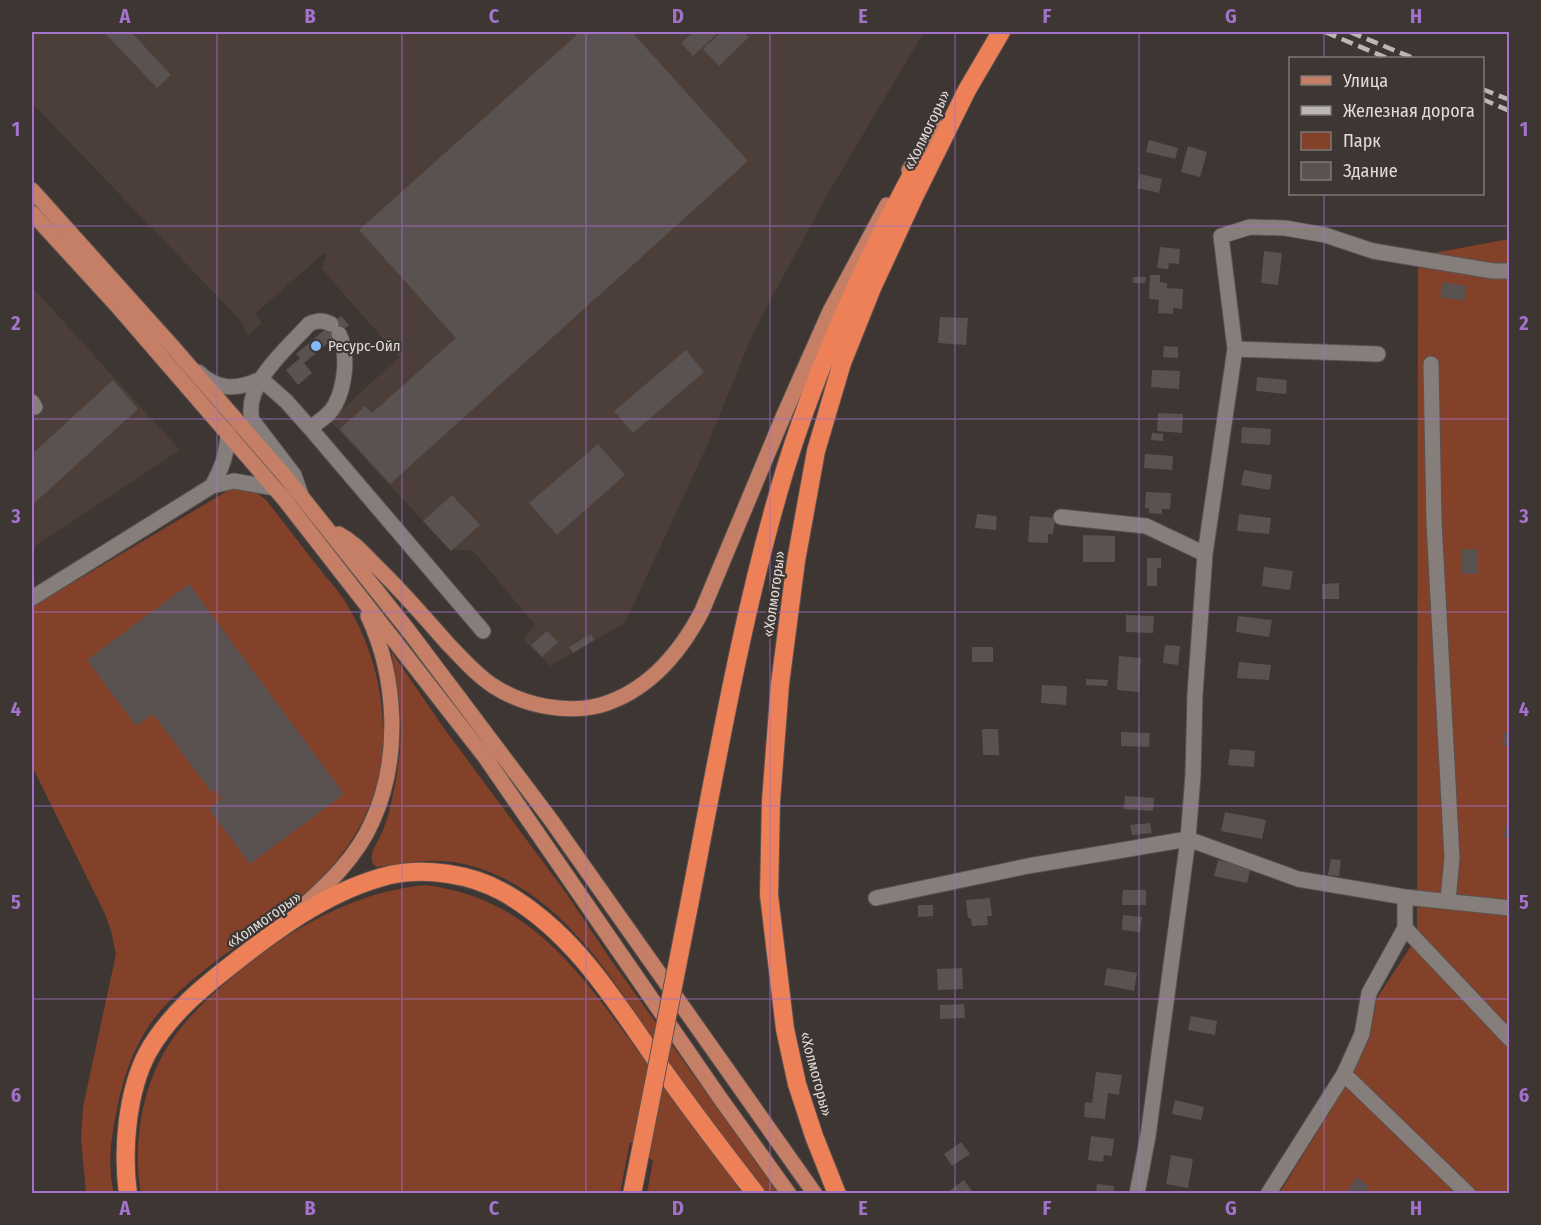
<svg xmlns="http://www.w3.org/2000/svg" width="1541" height="1225" viewBox="0 0 1541 1225" font-family="'Fira Sans Condensed',sans-serif">
<style>
.built{fill:#4c3e39}
.green{fill:#834129}
.building{fill:#5a5250}
.lines{fill:none;stroke-linecap:round;stroke-linejoin:round}
.minor-casing{stroke:#595250;stroke-width:17}
.major-casing{stroke:#595250;stroke-width:17}
.highway-casing{stroke:#595250;stroke-width:20}
.minor{stroke:#867e7b;stroke-width:15}
.major{stroke:#c47f66;stroke-width:15}
.highway{stroke:#ee8058;stroke-width:18}
.rail{stroke:#bcb7b5;stroke-width:4.5;stroke-dasharray:12 6;stroke-linecap:butt}
.highway-bridge-casing{stroke:#595250;stroke-width:20;stroke-linecap:butt}
.highway-bridge{stroke:#ee8058;stroke-width:18}
.grid{fill:none;stroke:#a372ca;stroke-width:1.5;stroke-opacity:0.55}
.poi-dot{fill:#81bcfa;stroke:#3d3633;stroke-width:2}
.labels{text-anchor:middle;stroke-width:4.5;stroke-linejoin:round;paint-order:stroke}
.street-label{font-size:15px;fill:#e0dbda;stroke:#3d3633}
.poi-label{font-size:15px;fill:#e0dbda;stroke:#3d3633;text-anchor:start}
.neatline{fill:none;stroke:#a372ca;stroke-width:2}
.grid-label{font-size:20px;text-anchor:middle;font-weight:bold;fill:#a372ca}
</style>
<rect width="100%" height="100%" fill="#3d3633"/>
<path class="built" d="M32,32H924L830,190L753,333L707,446L625,623L550,666L523,639L535,625L473,551L449,549L330,421L399,357L321,268L326,257L324,253L255,314L262,323L248,335L241,321L32,103Z
M32,287L180,450L32,548Z"/>
<path class="green" d="M1509,239V1193L1279,1194L1350,1079L1370,1037L1377,998L1417,937L1418,256Z
M234,487L251,488L266,500C285,524 303,548 322,572C331,583 342,595 349,608C371,645 382,686 383,728C386,808 341,867 281,915C273,921 263,926 255,933C222,956 187,981 161,1010C137,1037 124,1074 117,1109C111,1137 107,1165 114,1193H86L81,1139L83,1107L116,954L111,931L105,914L32,766V607Z
M391,651L443,727L566,893L611,960L778,1193H767C738,1157 706,1121 680,1082C624,998 567,885 459,863C433,858 403,864 377,867L373,864C368,853 379,841 383,830C387,820 390,809 392,799C405,743 402,706 391,651Z
M425,885C533,898 583,977 643,1058C676,1103 710,1148 743,1193H647L653,1161L630,1142L620,1193L141,1194C133,1151 140,1099 160,1060C177,1026 206,999 235,975C290,929 353,892 425,885Z"/>
<path class="building" d="M104,32H131L171,75L157,88Z
M580,32H632L748,161L390,484L340,429L365,406L372,413L456,338L359,230Z
M693,32H719L693,56L681,43Z
M721,32H744L749,37L719,66L703,49Z
M1149,140L1178,148L1175,159L1146,152Z
M1188,146L1207,152L1200,177L1181,172Z
M1140,174L1162,179L1159,193L1137,188Z
M1160,247L1180,249L1179,264L1169,263L1168,269L1157,268Z
M1264,251L1282,253L1278,285L1261,283Z
M1150,275H1160V282L1167,283V288L1183,289L1182,309L1173,308V314L1158,313L1159,300L1149,299Z
M1133,277H1146L1145,283H1133Z
M1443,282L1467,286L1464,301L1440,297Z
M341,316L349,325L304,363L312,373L298,385L286,370L300,358L296,354Z
M940,317L968,318L966,345L938,343Z
M1164,346L1178,347V358L1163,357Z
M686,350L704,372L633,433L614,411Z
M1152,370L1180,371L1179,389L1151,387Z
M1257,377L1287,380L1286,394L1256,391Z
M113,380L138,409L32,505V454Z
M1158,413L1183,414L1182,433L1157,431Z
M1242,427L1271,429L1270,445L1241,443Z
M1152,433L1163,434V441L1151,440Z
M598,444L625,475L557,535L529,503Z
M1145,454L1173,456L1172,470L1144,468Z
M1244,470L1272,475L1270,490L1241,485Z
M1146,492L1171,493L1170,509H1162V514L1149,513V508H1145Z
M452,495L480,525L451,551L423,521Z
M977,514L997,516L996,530L975,528Z
M1239,514L1271,518L1269,534L1237,531Z
M1030,516L1055,518L1053,534H1048V543L1028,542Z
M1083,535L1115,536V562H1083Z
M1462,549H1478V574H1462Z
M1147,558H1161V568H1157V586H1147Z
M1264,567L1293,571L1290,590L1262,586Z
M1339,583V599H1322V584Z
M189,584L344,794L250,864L209,809L222,799L215,790L212,793L153,714L136,726L87,660Z
M1126,615L1154,616L1153,633L1126,632Z
M1238,616L1272,620L1269,637L1236,632Z
M547,631L558,642L542,657L531,645Z
M591,634L594,640L573,653L569,647Z
M1165,645L1180,646L1178,665L1163,663Z
M972,647H993V662H972Z
M1119,656L1141,658L1139,692L1117,690Z
M1239,662L1271,665L1269,680L1237,678Z
M1086,679L1108,680L1107,686L1086,685Z
M1042,685L1067,686L1066,705L1041,703Z
M982,729H998L999,755H983Z
M1121,732L1150,733L1149,747L1121,746Z
M1504,732L1510,733V747L1502,745Z
M1230,749L1255,751L1254,767L1228,765Z
M1125,796L1154,798L1153,811L1124,809Z
M1225,812L1266,820L1262,839L1221,831Z
M1150,823L1152,833L1132,835L1130,825Z
M1505,825H1510V838H1504Z
M1331,859L1341,860L1339,876L1328,875Z
M1218,860L1251,867L1247,883L1214,876Z
M1123,890H1146V905H1122Z
M990,898L992,916H987L988,925L972,926L971,918H968L966,900Z
M918,905H933V916L918,917Z
M1123,915L1142,917L1140,932L1122,930Z
M962,968L963,989L938,990L937,969Z
M1107,968L1137,973L1134,991L1104,985Z
M964,1004L965,1018L940,1019V1005Z
M1191,1016L1217,1021L1215,1035L1188,1030Z
M1096,1072L1122,1075L1119,1095L1108,1093L1105,1119L1084,1117L1085,1102L1092,1103Z
M1175,1100L1204,1107L1201,1120L1172,1114Z
M1091,1136L1114,1139L1112,1156L1104,1155L1103,1162L1088,1160Z
M961,1142L970,1154L952,1166L944,1154Z
M1171,1155L1193,1159L1188,1188L1166,1184Z
M1357,1177L1369,1186L1364,1194H1346Z
M964,1180L974,1194H945Z
M1097,1184L1114,1186V1194H1096Z"/>
<g class="lines">
<g class="minor-casing">
<path id="minor" d="M1235,349L1378,354
M1431,364L1434,522L1452,858L1448,900
M198,372C218,391 237,390 261,379
M261,379L286,401L310,428C319,421 330,415 335,405C345,386 349,354 339,334
M32,402L35,407
M310,428L483,631
M212,486C222,468 227,454 228,433
M301,495L294,475L252,420C243,384 287,349 309,324C318,320 323,320 331,324
M1061,517L1146,526L1205,554
M32,598L212,486L234,481L274,488
M876,898L1028,866L1188,839L1298,879L1405,897L1510,908
M1405,928L1510,1039
M1344,1074L1468,1194
M1137,1194L1148,1136L1188,839L1193,775L1195,694L1205,554L1235,349L1221,236L1250,227L1285,228L1325,235L1373,251L1493,271H1510
M1268,1194L1344,1074L1362,1034L1369,993L1405,928V897"/>
</g>
<g class="major-casing">
<path id="major" d="M909,170L937,127
M32,190L172,346L285,476L408,630L551,820L815,1194
M32,213L119,308L284,499L485,757L720,1098L789,1194
M339,534C354,542 365,555 377,567C402,591 425,618 448,644C463,659 477,676 495,687C525,706 567,714 601,705C648,691 680,653 702,611L783,417L830,311L887,205
M299,910C328,884 356,858 372,822C401,759 397,678 368,616"/>
</g>
<g class="highway-casing">
<path id="highway" d="M683,936C714,780 739,622 785,470C818,363 866,259 919,161
M128,1194C122,1150 127,1091 148,1052C170,1013 204,986 239,959C284,924 333,889 390,875C425,867 471,874 503,892C575,932 617,1004 663,1070C693,1112 724,1153 756,1194
M632,1194L641,1149
M837,1194L814,1136L797,1084L785,1029L769,895L771,801L780,684L796,561L816,451L842,363L872,288L915,195L967,90L1001,32"/>
</g>
<use href="#minor" class="minor"/>
<use href="#major" class="major"/>
<use href="#highway" class="highway"/>
<path class="rail" d="M1325,32L1387,58
M1350,32L1413,58
M1482,89L1510,100
M1482,99L1510,111"/>
<g class="highway-bridge-casing">
<path id="highway-bridge" d="M641,1149L683,936"/>
</g>
<use href="#highway-bridge" class="highway-bridge"/>
</g>
<path class="grid" d="M217,32V1194M402,32V1194M586,32V1194M770,32V1194M955,32V1194M1139,32V1194M1324,32V58M1324,194V1194M32,226H1510M32,419H1510M32,612H1510M32,806H1510M32,999H1510"/>
<circle class="poi-dot" cx="316" cy="346" r="6"/>
<g class="labels">
<g class="street-label">
<text transform="translate(927 130) rotate(-64)" y="5">«Холмогоры»</text>
<text transform="translate(774 594) rotate(-82)" y="5">«Холмогоры»</text>
<text transform="translate(264 920) rotate(-35)" y="5">«Холмогоры»</text>
<text transform="translate(816 1074) rotate(75)" y="5">«Холмогоры»</text>
</g>
<g class="poi-label">
<text x="328" y="351">Ресурс-Ойл</text>
</g>
</g>
<rect width="1541" height="1225" fill="none" stroke="#3d3633" stroke-width="66"/>
<rect x="1289" y="57" width="195" height="138" fill="#3d3633" stroke="#7e7876" stroke-width="1.5"/>
<rect x="1301" y="76" width="30" height="9" fill="#c47f66" stroke="#7e7876" stroke-width="1.5"/>
<text x="1343" y="87" font-size="18" fill="#e0dbda">Улица</text>
<rect x="1301" y="106" width="30" height="9" fill="#bcb7b5" stroke="#7e7876" stroke-width="1.5"/>
<text x="1343" y="117" font-size="18" fill="#e0dbda">Железная дорога</text>
<rect x="1301" y="132" width="30" height="18" fill="#834129" stroke="#7e7876" stroke-width="1.5"/>
<text x="1343" y="147" font-size="18" fill="#e0dbda">Парк</text>
<rect x="1301" y="162" width="30" height="18" fill="#5a5250" stroke="#7e7876" stroke-width="1.5"/>
<text x="1343" y="177" font-size="18" fill="#e0dbda">Здание</text>
<rect x="33" y="33" width="1475" height="1159" class="neatline"/>
<g class="grid-label">
<text x="125" y="23">A</text>
<text x="310" y="23">B</text>
<text x="494" y="23">C</text>
<text x="678" y="23">D</text>
<text x="863" y="23">E</text>
<text x="1047" y="23">F</text>
<text x="1231" y="23">G</text>
<text x="1416" y="23">H</text>
<text x="16" y="136">1</text>
<text x="1524" y="136">1</text>
<text x="16" y="330">2</text>
<text x="1524" y="330">2</text>
<text x="16" y="523">3</text>
<text x="1524" y="523">3</text>
<text x="16" y="716">4</text>
<text x="1524" y="716">4</text>
<text x="16" y="909">5</text>
<text x="1524" y="909">5</text>
<text x="16" y="1102">6</text>
<text x="1524" y="1102">6</text>
<text x="125" y="1215">A</text>
<text x="310" y="1215">B</text>
<text x="494" y="1215">C</text>
<text x="678" y="1215">D</text>
<text x="863" y="1215">E</text>
<text x="1047" y="1215">F</text>
<text x="1231" y="1215">G</text>
<text x="1416" y="1215">H</text>
</g>
</svg>
